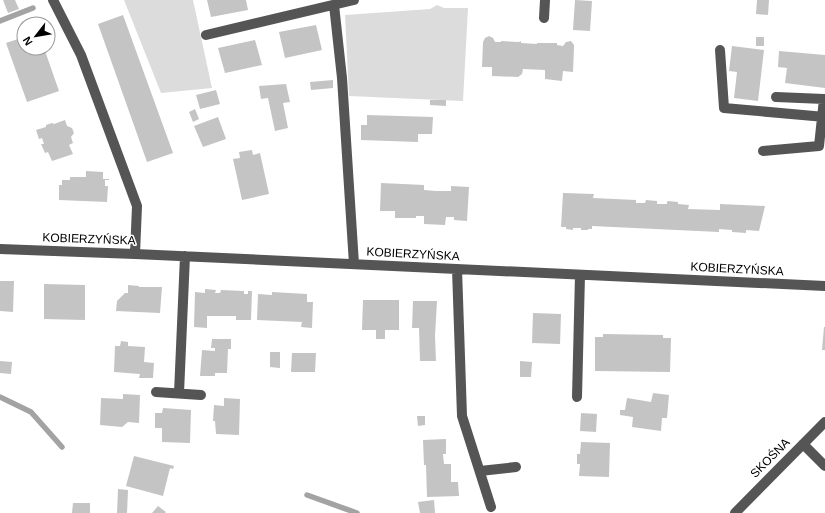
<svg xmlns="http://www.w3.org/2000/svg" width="825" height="513" viewBox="0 0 825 513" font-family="Arial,sans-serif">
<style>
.green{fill:#dcdcdc}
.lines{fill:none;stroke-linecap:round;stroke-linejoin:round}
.stream{stroke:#a3a3a3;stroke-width:5.5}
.building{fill:#c4c4c4}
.minor{stroke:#555;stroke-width:10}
.labels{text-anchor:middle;stroke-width:3;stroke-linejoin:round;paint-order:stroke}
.street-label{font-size:12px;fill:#000;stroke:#fff}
</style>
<rect width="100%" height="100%" fill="#fff"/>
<path class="green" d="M124,0H193L212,88L161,93Z
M437,5L444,8H468L463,101L349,96L345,15L430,9Z"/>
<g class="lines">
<path class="stream" d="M0,21L33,8
M0,397L31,412L62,447
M307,495L357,513"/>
</g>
<path class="building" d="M3,0H15L19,9L8,13Z
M207,0H246L248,10L211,17Z
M575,0L592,1L590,31L573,30Z
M757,0H769L768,15L756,14Z
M123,15L173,153L147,162L98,24Z
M316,25L322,50L285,58L279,32Z
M489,36L493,38L495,42H501V41L519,42L521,41V43L537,44V43H557V45L563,46L566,42L571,41L574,45V47L573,72L563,71L562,81L545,79V70L523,69L522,74L518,77L492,76V67H482L483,42L485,38Z
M24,37V48H44L59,91L27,102L6,43Z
M756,37H764V46H756Z
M255,40L262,65L225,73L218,48Z
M732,46L764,50L758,101L734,98L737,72L729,71Z
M779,51L825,55V88L785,83L787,68L778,67Z
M333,80V88L311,90L310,82Z
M286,84L290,102L283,103L288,128L275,131L268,98L261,99L259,86Z
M216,90L220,104L200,109L196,95Z
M430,100H446V106L430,105Z
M195,109L199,119L193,122L189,112Z
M367,115L433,117L432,134H418V142L361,140V125H367Z
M218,117L226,139L203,147L194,126Z
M65,120L67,126L72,128L74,133L71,137L73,143L69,145L73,154L52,161L48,152L45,153L41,144H44L42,138L39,139L36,130L46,127V125L52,123L54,124Z
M252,150L253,155L260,153L269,194L242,200L233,159L240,158L239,152Z
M86,171L103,172V179H109V180H105V186H108L107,202L59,200V185H62V180H70V177H86Z
M381,183L424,185V190L436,191H451V186L469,187L467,221L454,220V217H446L445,225L424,224V216H416V218H395V211H380Z
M563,193L594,194L593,198L636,200V203H645L646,200L657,201V204H667V202L668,201L678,202V204L689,205L688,209L720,210V204L765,206L759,231L746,230V233L732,232V230L719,229V232L592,226V229H588V230H581V228H573V230L566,229V227H561Z
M0,281H14L13,312L0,311Z
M44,284L85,285V320L44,319Z
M128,285L139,286V287H162L160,313L116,311L117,301L125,293H128Z
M205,289L216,290L215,293H220L221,290L244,291V294H248V291H252L251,320H236V316H207V328L194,327L195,292L205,293Z
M272,292L307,294V302H313L312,328L301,327L302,322L257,320L258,294L272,295Z
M363,300H399V330H385V339H376V330H362Z
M413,301H437L435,336L436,361H420L419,328H412Z
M533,313L561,314L560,344L532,343Z
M824,327H825V350H822Z
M603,334L663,335V338H671L670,372L595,371V337H603Z
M212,339H231V349H228L227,373H215V376H200L202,350L215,351V348H211Z
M121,341L128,342V346L145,347L144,362L154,363L153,378H139L140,374L114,372L115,346H120Z
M270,352H280V368L270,367Z
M292,353H316L315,372H291Z
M0,361L12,362L11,374L0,373Z
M520,361L532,362L531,377H520Z
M653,393L669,395L667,418H662L661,431L632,427L633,417L620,415V410H625L627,398L651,402Z
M123,394L140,395L139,423L128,422L122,427L100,425L101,398L123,399Z
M224,398L240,399L239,435L216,434L215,421H213L214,405L224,406Z
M163,408L191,410L190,443L162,442V428H155V413H162Z
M581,413L597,414L596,432L580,431Z
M417,416H425V425L418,426Z
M446,439V454H443L444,464H451V482H458L459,496L427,497L426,465H424L423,440Z
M581,442L610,443L609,477L579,476L580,464H577V454H580Z
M134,456L174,466L173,469L170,468L163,496L126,486Z
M118,489L128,490L127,513H117Z
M434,500L435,513H420L418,502Z
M73,503H90V513H72Z
M158,506L166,512L165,513H152Z"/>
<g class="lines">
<path class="minor" d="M53,0L81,55L137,206L135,254
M334,5L342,78L354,264
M544,18L545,0
M206,35L354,0
M720,50L724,108L825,117
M763,151L819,146L824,99L776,97
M0,249L135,254L825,286
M457,269L462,416L491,507
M156,392L201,395
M179,393L185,256
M577,397L580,275
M803,444L825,466
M480,471L516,467
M735,513L825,422"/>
</g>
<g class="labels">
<g class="street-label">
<text transform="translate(89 239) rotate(2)" y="4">KOBIERZYŃSKA</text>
<text transform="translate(413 254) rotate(3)" y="4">KOBIERZYŃSKA</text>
<text transform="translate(737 269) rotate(3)" y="4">KOBIERZYŃSKA</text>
<text transform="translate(770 458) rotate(-45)" y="4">SKOŚNA</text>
</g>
</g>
<g transform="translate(36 36) rotate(239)"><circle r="19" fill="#ffffff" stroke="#999999"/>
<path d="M0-3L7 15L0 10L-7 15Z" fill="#000000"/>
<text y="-6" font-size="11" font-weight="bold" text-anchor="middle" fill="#000000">N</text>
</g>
</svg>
